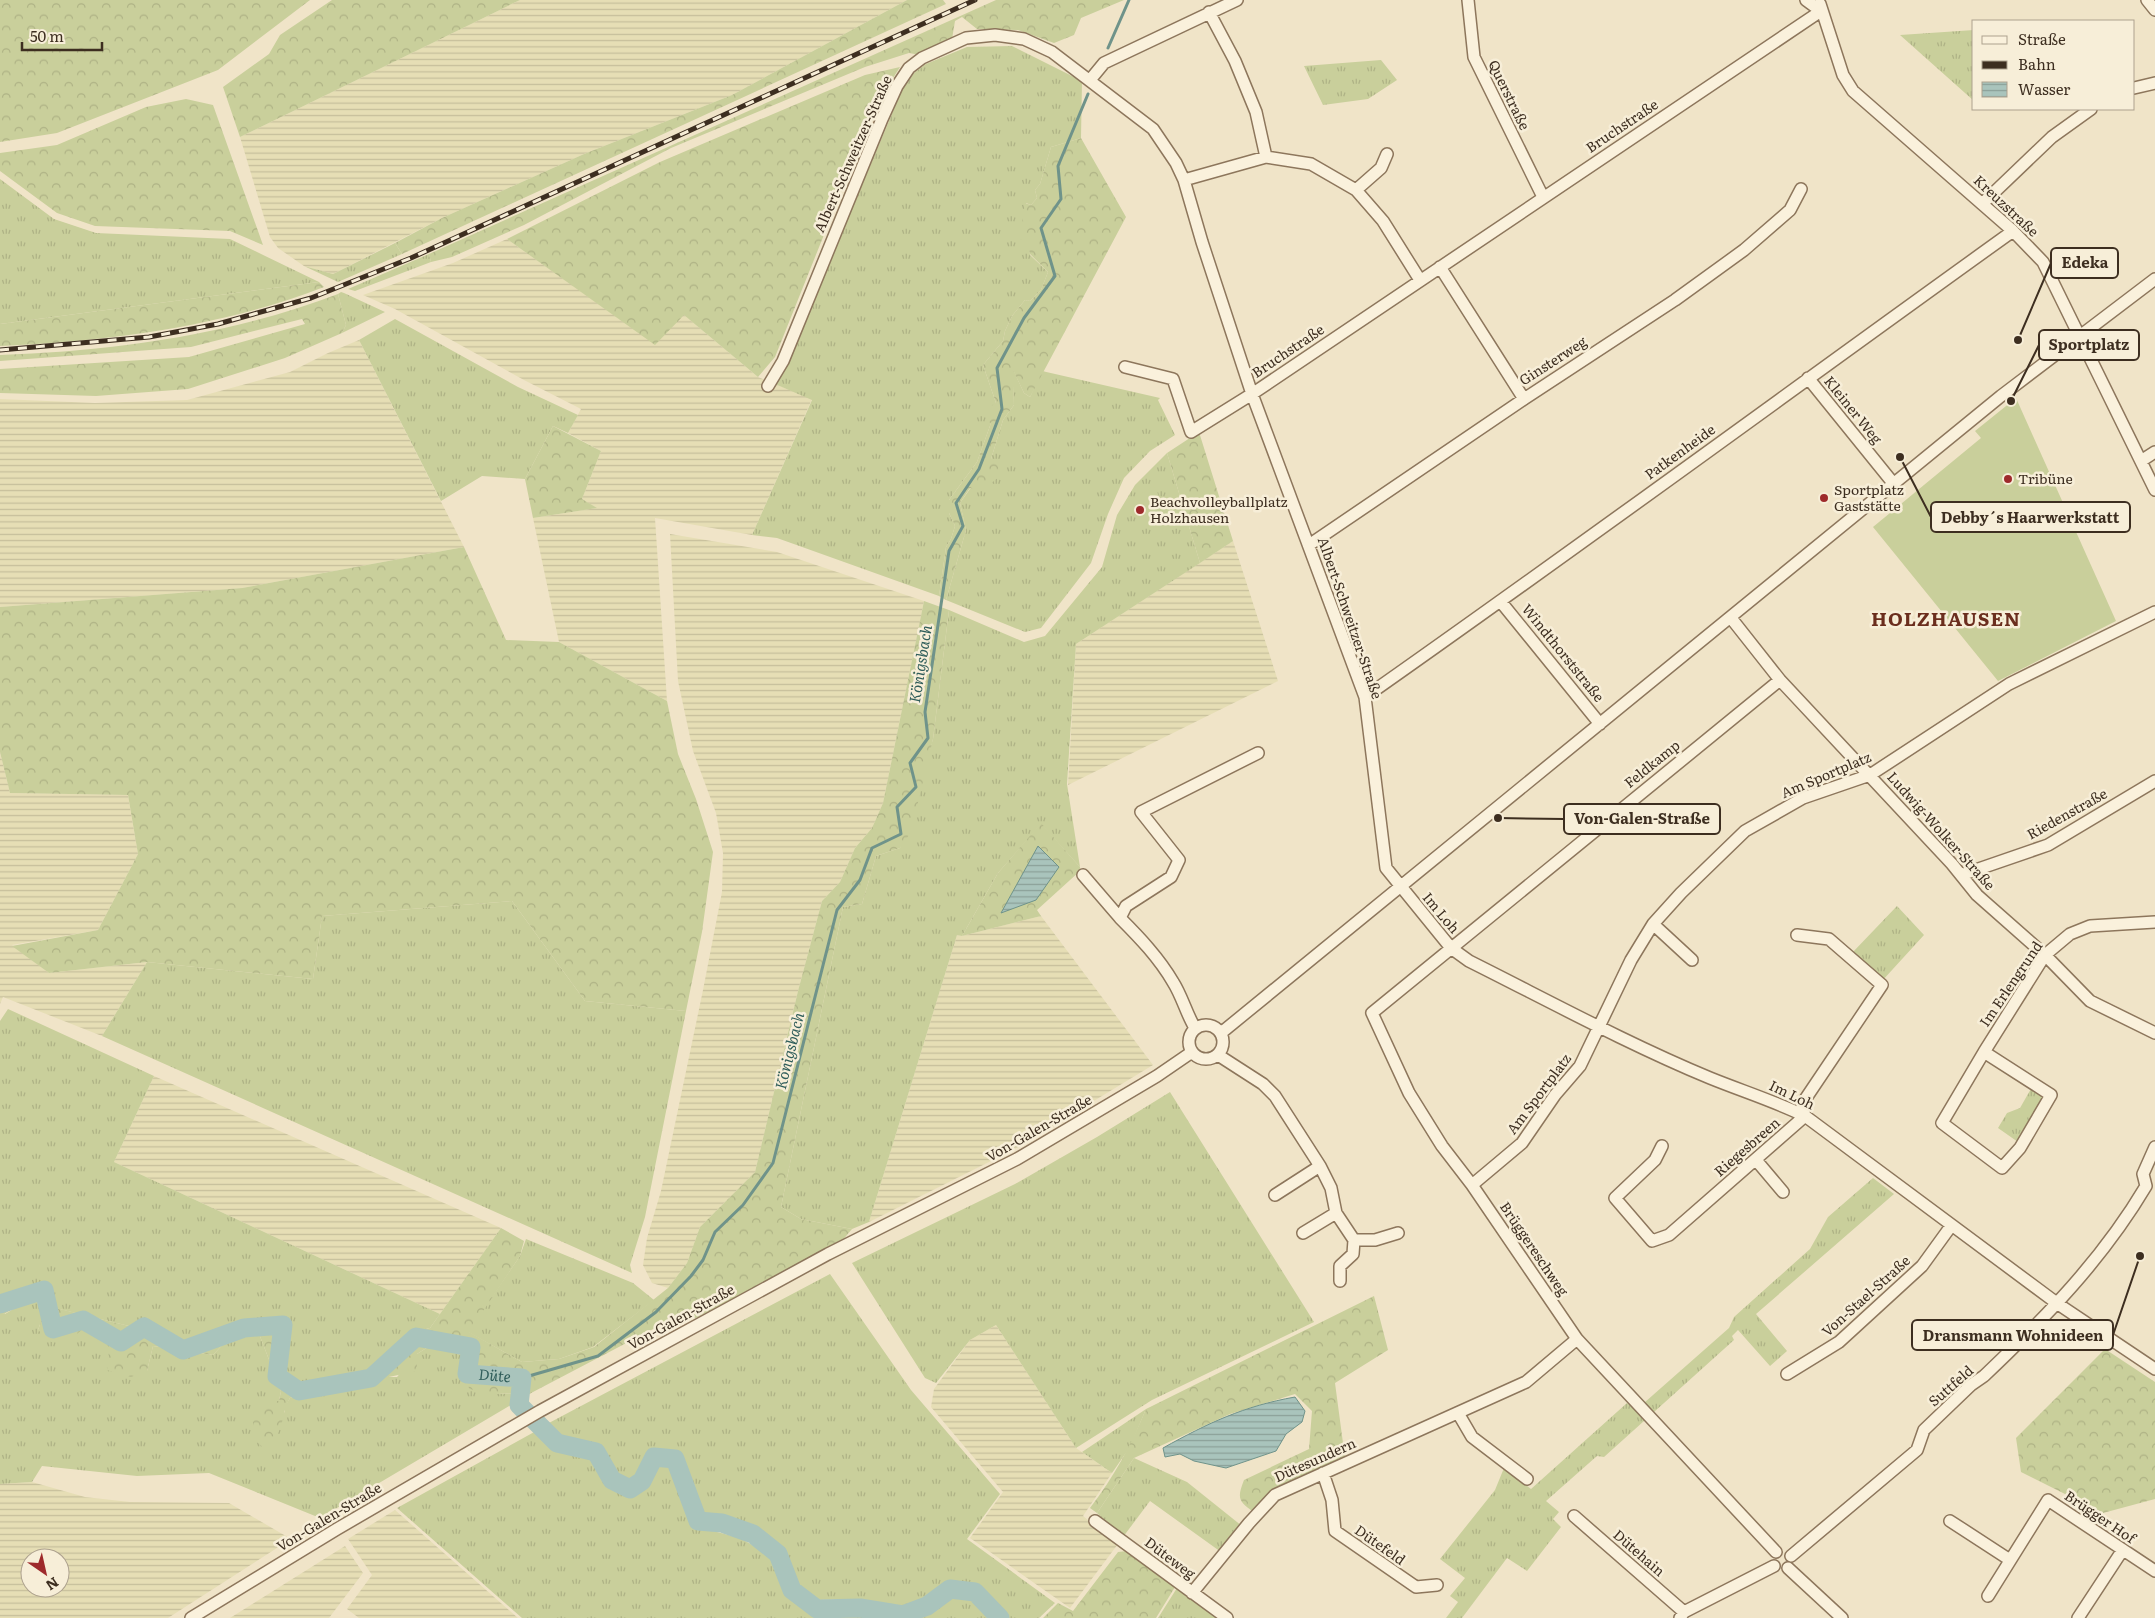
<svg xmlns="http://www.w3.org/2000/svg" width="2155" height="1618" viewBox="0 0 2155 1618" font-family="Literata,serif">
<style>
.farmland{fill:url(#farmland-rules);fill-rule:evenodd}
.grass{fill:url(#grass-tufts)}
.forest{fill:url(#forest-crowns)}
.pitch{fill:#c9cf9b}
.water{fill:url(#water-rules);stroke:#6f938a}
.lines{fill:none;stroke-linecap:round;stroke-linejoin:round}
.stream{stroke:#6f938a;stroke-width:3}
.river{stroke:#a9c4bc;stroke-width:19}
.minor-casing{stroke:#8d765c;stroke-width:14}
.minor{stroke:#faf1dc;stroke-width:11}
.rail-casing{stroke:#3d2e20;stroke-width:5}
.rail{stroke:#f7eed8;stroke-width:3;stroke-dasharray:9;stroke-linecap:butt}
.poi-dot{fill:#9e2a2b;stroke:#f7eed8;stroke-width:2}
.labels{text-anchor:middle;stroke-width:5;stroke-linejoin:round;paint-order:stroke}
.street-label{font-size:14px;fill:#3d2e20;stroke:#f7eed8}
.poi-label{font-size:14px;fill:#3d2e20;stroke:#f7eed8;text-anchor:start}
.water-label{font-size:15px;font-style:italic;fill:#2f5d5a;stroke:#f7eed8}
.district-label{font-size:19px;font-weight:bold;letter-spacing:1px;fill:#6b2e1e;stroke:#f7eed8}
.leader{fill:none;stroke:#3d2e20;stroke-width:2}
.callout-dot{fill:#3d2e20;stroke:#f7eed8;stroke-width:2}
.callout{fill:#f7eed8;stroke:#3d2e20;stroke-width:2}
.callout-label{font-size:15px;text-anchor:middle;font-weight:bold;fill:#3d2e20}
</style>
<defs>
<pattern id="farmland-rules" width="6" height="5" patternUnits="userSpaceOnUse" patternTransform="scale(1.25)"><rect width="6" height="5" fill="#e6deb5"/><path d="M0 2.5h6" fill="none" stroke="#c6bf9b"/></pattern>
<pattern id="grass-tufts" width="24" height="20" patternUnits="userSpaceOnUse" patternTransform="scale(1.25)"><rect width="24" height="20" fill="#c9cf9b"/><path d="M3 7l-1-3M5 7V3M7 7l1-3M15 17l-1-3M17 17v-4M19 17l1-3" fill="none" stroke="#aeb285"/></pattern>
<pattern id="forest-crowns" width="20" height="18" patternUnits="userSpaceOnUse" patternTransform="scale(1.25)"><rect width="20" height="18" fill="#c9cf9b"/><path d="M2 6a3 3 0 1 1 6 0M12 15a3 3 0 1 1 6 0" fill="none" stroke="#aeb285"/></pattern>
<pattern id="water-rules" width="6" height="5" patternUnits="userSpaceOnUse" patternTransform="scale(1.25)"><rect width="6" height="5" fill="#a9c4bc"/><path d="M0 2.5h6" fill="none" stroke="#8ba098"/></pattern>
</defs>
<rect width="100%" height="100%" fill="#f0e4c8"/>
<path class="farmland" d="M520,0H907L732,95L584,154L442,218L333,274L304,266L278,248L270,237L240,137Z
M507,239L655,344L683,314L758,377L812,399L752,535L655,518L667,701L559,642L533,518L596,508L582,499L601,451L568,433L581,409L524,380L395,309L363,295L453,263Z
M359,340L464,547L242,588L0,607V399L95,403L187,400L290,372L328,353Z
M670,534L777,552L924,601L883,803L872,828L855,848L840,882L822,901L798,991L755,1172L700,1227L687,1263L668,1288L652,1283L643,1265L647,1238L661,1191L703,990L722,892L723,853L716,813L693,751L678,681Z
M1233,541L1278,681L1068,785L1076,644Z
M0,752L10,793L128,795L138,854L98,930L12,945L49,973L147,962L102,1036L3,997L0,1004Z
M1041,916L1153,1065L1013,1150L869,1222L957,935L962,936Z
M154,1076L501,1228L440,1314L114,1162Z
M996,1325L1076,1448L1112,1473L1083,1516L1118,1544L1070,1608L970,1538L1003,1492L931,1407L934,1389L970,1340Z
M32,1482L85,1497L130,1502L229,1503L291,1539L168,1618H0V1484ZM30,1558H60V1588H30Z
M395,1510L518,1618H359L347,1609L372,1575L348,1539Z
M345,1546L363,1573L329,1618H230Z"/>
<path class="grass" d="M1974,30V101L1900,35Z
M1012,46L1082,81L1081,138L1051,147L1040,184L1035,190L1037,198L1031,205L1026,203L1030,255L1048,272L1041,290L1030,301L1025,300L1012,316L1005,331L1003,341L983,365L996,403L991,423L977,462L949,500V513L955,526L951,539L946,547L939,596L777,538L752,535L812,400L775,384L788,361L902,90L914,73L926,64L967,47Z
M1381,60L1397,80L1368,99L1323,105L1304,66Z
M0,179L54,219L96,233L230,239L319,282L0,324Z
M395,243L402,254L338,282L304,266L333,274Z
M429,254L431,262L355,291L348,289Z
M341,292L344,293L385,312L342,333L346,325L338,294Z
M395,319L518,387L578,415L568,433L553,426L525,479L482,476L441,501L359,340Z
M1012,367L1024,393L1030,397L1042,371L1160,398L1158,400L1175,435L1150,451L1124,478L1108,514L1091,563L1041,628L1025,632L946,600L966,530L960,503L991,459L1003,420L1014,405Z
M1167,453L1200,563L1076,644L1067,784L1080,867L1041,824L998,873L962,936L957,935L869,1222L852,1229L801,1219L781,1207L843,907L862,904L876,856L900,848L933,739L949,610L1024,642L1045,636L1102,567L1117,515L1135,485Z
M512,901L585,1001L686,1011L645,1217L630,1265L632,1273L102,1036L147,962L313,979L322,916Z
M1897,906L1924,935L1882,981L1852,953Z
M8,1009L154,1076L114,1162L440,1314L430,1328L407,1333L371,1373L303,1386L282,1374L287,1323L274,1317L185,1345L145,1323L133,1327L51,1307L33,1285L0,1300V1021Z
M2032,1087L2046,1096L2018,1142L1998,1128L2007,1113L2020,1108Z
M1170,1092L1314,1322L1152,1400L1076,1448L996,1325L970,1340L936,1383L925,1378L852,1263L1015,1184L1097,1137Z
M1873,1178L1894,1194L1756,1314L1787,1351L1770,1366L1738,1330L1732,1336L1734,1340L1604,1457L1597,1456L1546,1501L1559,1512L1553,1519L1561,1527L1527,1571L1507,1558L1462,1618H1446L1458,1602L1450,1596L1465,1578L1440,1559L1495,1490L1504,1468L1531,1489L1627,1403L1636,1410L1729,1328L1734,1317L1810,1249L1828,1217Z
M526,1239L633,1283L654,1300L593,1347L559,1359L522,1362L468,1332L520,1256Z
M830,1274L911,1390L1000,1494L967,1539L1055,1603L1039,1618H1006L1000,1608L980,1587L947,1581L912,1607L854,1599L815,1600L795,1584L784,1550L757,1528L723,1516L701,1514L681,1454L651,1451L637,1478L630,1484L615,1476L598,1446L558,1439L547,1424Z
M33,1297L42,1298L44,1313L38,1330L83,1320L147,1371L153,1346L213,1355L225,1342L258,1331L281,1391L279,1401L285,1413V1406L290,1398L375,1381L385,1377H397L417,1354L431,1345L464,1356L498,1394L533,1392L320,1518L209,1473L137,1476L42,1466L32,1482L0,1484V1312L5,1314Z
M1146,1409L1130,1447L1112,1473L1082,1452Z
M536,1431L553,1449L592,1457L607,1485L631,1497L648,1487L659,1465L670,1464L694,1526L740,1538L773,1557L785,1593L815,1615H862L876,1618H522L397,1508Z
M1134,1458L1187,1482L1242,1526L1221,1552L1150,1501L1123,1537L1097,1513Z
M1177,1588L1220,1618H1158Z
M949,1596L972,1598L994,1618H915L927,1614Z"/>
<path class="forest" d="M0,0H310L218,70L57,133L0,142Z
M332,0H520L240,137L223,87L269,54L280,35Z
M907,0H943L946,4L402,254L395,243L442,218L584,154L732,95Z
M996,0H1124L1081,18L1074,35L1054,43L1018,30L977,29L962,17L955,21L952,39L920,55L909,53L865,67L671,148L524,225L452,257L431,262L429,254Z
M900,67L876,105L775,357L758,377L684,315L655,345L507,239L660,162L865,75Z
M186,99L213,105L263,245L230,231L95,226L57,213L0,171V153L57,145L146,107Z
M1081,138L1126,217L1030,397L1024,393L1013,370L1014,405L1003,420L991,459L998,462L1001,475L983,490L970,488L960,503L966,530L946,600L939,596L946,547L951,539L955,526L949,513V500L977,462L991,423L986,421V409L996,403L983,365L1003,341L1005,331L1012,316L1025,300L1030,301L1041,290L1048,272L1030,254L1027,241L1020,239L1025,203L1031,205L1037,198L1035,190L1040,184L1051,147Z
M319,282L324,287C221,327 110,341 0,346V324Z
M338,294L346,325L342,333L285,358L188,389L96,396L0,393V369L189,357L305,324L302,319L191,347L0,361V355C113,351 231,335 338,294Z
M553,426L601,451L582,499L597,508L533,518L525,479Z
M1199,432L1233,541L1200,563L1167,453Z
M464,547L506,640L559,642L667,701L678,754L696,799L713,852L702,932L686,1011L585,1001L512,901L322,916L313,979L147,962L49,973L12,946L98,930L138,854L128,795L10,793L0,752V607L242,588Z
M924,601L949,610L933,739L911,832L900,848L876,856L862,904L843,907L781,1207L801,1219L852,1229L841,1242L696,1318L676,1317L533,1392L498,1394L469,1389L464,1356L431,1345L417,1354V1371L290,1398C283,1409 284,1422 278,1433C274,1438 268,1444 264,1448L253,1439V1422L268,1401H279L281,1391L258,1331L225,1342L213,1355L153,1346L147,1371L131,1377L107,1370L110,1341L84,1321L83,1329L69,1340L51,1342L38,1330L44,1313L42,1298L33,1297L4,1314L0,1312V1300L33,1285L49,1290L52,1307L133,1327L145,1323L185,1345L274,1317L287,1323L282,1374L303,1386L371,1373L407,1333L430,1328L501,1228L524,1241L520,1256L469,1332L522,1362L559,1359L594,1347L668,1288L687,1263L700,1227L755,1172L798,991L822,901L840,882L855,848L872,828L883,803Z
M1041,823L1080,867V871L1037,910L1041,916L962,936L998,873Z
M1374,1296L1388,1350L1335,1383L1345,1458L1254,1512C1238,1501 1237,1498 1244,1480L1309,1449L1312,1411L1295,1394L1230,1414L1134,1458L1097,1513L1090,1508C1114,1477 1131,1445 1146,1409Z
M2105,1349L2155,1382V1499L2103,1513L2021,1472L2016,1438Z
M1127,1551L1175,1587L1156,1618H1043L1058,1603L1073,1611L1118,1552Z"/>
<path class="pitch" d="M2016,398L2116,621L1998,681L1873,527L1981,438L1975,431Z
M1154,486L1162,502L1136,518L1128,502Z"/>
<path class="water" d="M1038,846L1059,867L1036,900L1001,913Z
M1295,1397L1305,1411L1302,1422L1286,1434L1276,1451L1226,1468L1194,1461L1180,1454L1165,1457L1163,1448C1208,1423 1244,1406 1295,1397Z"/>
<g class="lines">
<path class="stream" d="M1108,48L1129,0
M522,1378L598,1356L656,1312L691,1276L703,1260L715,1232L743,1205L773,1163L837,910L860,880L872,848L901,834L897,807L916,787L910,763L928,738L925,712L949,551L963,526L956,503L979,469L1002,409L997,368L1024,318L1055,276L1041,228L1061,199L1058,166L1088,94"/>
<path class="river" id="s1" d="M0,1304L44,1290L53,1329L83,1320L121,1342L144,1327L183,1350L244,1328L283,1325L277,1376L299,1391L371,1378L416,1337L471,1347L467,1374L522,1378L519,1405L557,1443L596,1452L612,1480L630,1489L642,1481L654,1457L675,1459L698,1521L722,1523L753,1534L778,1554L792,1590L817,1609L860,1608L903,1615L927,1606L950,1589L975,1592L1000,1618"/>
<g class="minor-casing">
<path id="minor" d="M1468,0L1474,57L1543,197
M2147,0L2155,10
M1820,4L1843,75L1853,91L2013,231L2043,262L2155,490
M1209,12L1235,61L1256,112L1266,157
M1090,80L1104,63L1237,0
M2134,88L2155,83
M1184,180L1266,157L1311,164L1356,190L1383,221L1420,280
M1356,190L1381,168L1387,154
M1982,204L2052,137L2091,109
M1440,267L1524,399
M1125,367L1173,379L1191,432L1252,394L1821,11L1806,0
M1808,378L1893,483
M768,386L783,361L882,119L897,86L909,68L922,58L966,38L995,35L1024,39L1052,52L1153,129L1176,163L1184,180L1202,242L1252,394L1365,697L1386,868L1451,948L1469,961C1549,1001 1628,1044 1710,1078C1742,1091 1774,1101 1805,1116L2058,1304L2155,1369
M2141,461L2155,452
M1309,545L1524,399L1675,300L1744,250L1790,210L1801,189
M1501,602L1600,724
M1731,618L1780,680L1952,864L1977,895L2045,955L2090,1001L2155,1033
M1365,697C1583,544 1797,386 2013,231
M1083,875L1120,918
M1961,875L2048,845L2155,781
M1653,924L1692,960
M1189 1042a17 17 0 1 1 34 0a17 17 0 1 1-34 0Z
M1195,1028C1186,1013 1182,996 1173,982C1159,958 1140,938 1120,918L1126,906L1171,877L1179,860L1141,812L1258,753
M1221,1033L2001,396L2155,279
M1984,1052L1942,1123L2002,1168L2020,1148L2051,1095L1984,1052L2045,955L2070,934L2090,926L2155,922
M1218,1055L1263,1084L1275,1096L1320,1166L1331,1188L1336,1213L1354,1240H1375L1398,1233
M1662,1146L1655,1160L1615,1198L1652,1241L1669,1235L1805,1116L1802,1104L1882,985L1829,939L1797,935
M1756,1160L1783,1192
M1472,1185L1522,1143L1555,1095L1580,1066L1631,960L1653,924L1681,893L1745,831L1803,798L1870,775L2009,684L2155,612
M1275,1195L1320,1166
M1303,1233L1336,1213
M1340,1281V1266L1353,1254L1354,1240
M1787,1374L1839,1342L1922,1266L1951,1226
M1458,1413L1472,1437L1527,1479
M1323,1473L1332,1500L1335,1531L1416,1587L1437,1585
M1574,1516L1684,1612
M1095,1521L1227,1618
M1950,1521L2010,1560
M1776,1552L1577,1339L1472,1185L1442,1146L1409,1093L1372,1013L1780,680
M1791,1556L1917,1450L1924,1430L1971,1385L1984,1376C2046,1317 2102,1260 2146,1186L2143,1174L2155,1147
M1788,1568L1842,1618
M1192,1593L1249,1523L1275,1495L1526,1382L1577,1339
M1988,1596L2048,1500L2155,1571
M191,1618L337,1529L540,1411L828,1254L1017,1159L1157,1076L1192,1052
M1680,1618L1684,1612L1774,1566
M2078,1618L2122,1551"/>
</g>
<use href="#minor" class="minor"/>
<g class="rail-casing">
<path id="rail" d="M0,350L149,337L218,324L311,298L411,258L975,0"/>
</g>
<use href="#rail" class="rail"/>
</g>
<g class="poi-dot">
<circle cx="2008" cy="479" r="5"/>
<circle cx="1824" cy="498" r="5"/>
<circle cx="1140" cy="510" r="5"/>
</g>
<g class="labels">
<g class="street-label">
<text transform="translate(1509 95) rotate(64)" y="5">Querstraße</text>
<text transform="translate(1622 126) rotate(-34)" y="5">Bruchstraße</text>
<text transform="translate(853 154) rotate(-66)" y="5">Albert-Schweitzer-Straße</text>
<text transform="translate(2006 206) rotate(43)" y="5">Kreuzstraße</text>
<text transform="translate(1288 351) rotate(-34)" y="5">Bruchstraße</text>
<text transform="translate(1553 361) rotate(-33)" y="5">Ginsterweg</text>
<text transform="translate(1853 410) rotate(51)" y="5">Kleiner Weg</text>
<text transform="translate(1680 452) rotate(-36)" y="5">Patkenheide</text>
<text transform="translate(1350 618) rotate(71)" y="5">Albert-Schweitzer-Straße</text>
<text transform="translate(1563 653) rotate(51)" y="5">Windthorststraße</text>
<text transform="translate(1652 764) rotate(-39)" y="5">Feldkamp</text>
<text transform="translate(1826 775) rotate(-23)" y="5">Am Sportplatz</text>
<text transform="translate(2067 814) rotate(-29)" y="5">Riedenstraße</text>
<text transform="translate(1941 831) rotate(48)" y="5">Ludwig-Wolker-Straße</text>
<text transform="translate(1441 913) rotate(50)" y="5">Im Loh</text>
<text transform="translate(2011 984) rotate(-56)" y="5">Im Erlengrund</text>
<text transform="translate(1539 1094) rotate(-53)" y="5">Am Sportplatz</text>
<text transform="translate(1792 1095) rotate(26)" y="5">Im Loh</text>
<text transform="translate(1039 1128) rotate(-30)" y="5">Von-Galen-Straße</text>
<text transform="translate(1747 1147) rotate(-41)" y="5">Riegesbreen</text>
<text transform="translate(1534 1249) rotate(56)" y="5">Brüggereschweg</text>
<text transform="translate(1866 1296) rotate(-42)" y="5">Von-Stael-Straße</text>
<text transform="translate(681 1317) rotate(-29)" y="5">Von-Galen-Straße</text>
<text transform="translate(1951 1386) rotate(-41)" y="5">Suttfeld</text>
<text transform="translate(1315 1460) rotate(-24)" y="5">Dütesundern</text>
<text transform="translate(329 1517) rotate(-31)" y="5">Von-Galen-Straße</text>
<text transform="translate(2100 1517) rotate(34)" y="5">Brügger Hof</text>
<text transform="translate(1380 1545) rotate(35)" y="5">Dütefeld</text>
<text transform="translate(1639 1553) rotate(41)" y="5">Dütehain</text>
<text transform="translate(1170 1558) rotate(37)" y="5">Düteweg</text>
</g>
<g class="poi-label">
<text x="2018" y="484">Tribüne</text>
<text x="1834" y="495">Sportplatz<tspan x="1834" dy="16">Gaststätte</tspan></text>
<text x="1150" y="507">Beachvolleyballplatz<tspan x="1150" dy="16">Holzhausen</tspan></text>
</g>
<g class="water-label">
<text transform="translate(921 664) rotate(-81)" y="5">Königsbach</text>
<text transform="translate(790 1051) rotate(-76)" y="5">Königsbach</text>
<text dy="5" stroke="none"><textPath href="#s1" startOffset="661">Düte</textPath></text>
</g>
<g class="district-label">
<text x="1946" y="626">HOLZHAUSEN</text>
</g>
</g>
<path class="leader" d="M2018 340L2051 263M2011 401L2039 345M1900 457L1931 517M1498 818L1564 819M2140 1256L2113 1335"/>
<g class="callout-dot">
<circle cx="2018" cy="340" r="5"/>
<circle cx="2011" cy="401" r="5"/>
<circle cx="1900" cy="457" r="5"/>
<circle cx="1498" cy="818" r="5"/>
<circle cx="2140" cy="1256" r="5"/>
</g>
<g class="callout">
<rect x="2051" y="248" width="67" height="30" rx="5"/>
<rect x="2039" y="330" width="100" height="30" rx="5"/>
<rect x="1931" y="502" width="199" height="30" rx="5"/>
<rect x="1564" y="804" width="156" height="30" rx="5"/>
<rect x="1912" y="1320" width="201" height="30" rx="5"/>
</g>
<g class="callout-label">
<text x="2085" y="268">Edeka</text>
<text x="2089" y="350">Sportplatz</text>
<text x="2030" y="523">Debby´s Haarwerkstatt</text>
<text x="1642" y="824">Von-Galen-Straße</text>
<text x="2013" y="1341">Dransmann Wohnideen</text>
</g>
<rect x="1972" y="20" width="162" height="90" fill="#f7eed8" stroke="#ada18e"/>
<rect x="1982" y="36" width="25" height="8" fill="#faf1dc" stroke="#ada18e"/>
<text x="2018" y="45" font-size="15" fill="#3d2e20">Straße</text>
<rect x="1982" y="61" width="25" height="8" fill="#3d2e20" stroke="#ada18e"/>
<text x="2018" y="70" font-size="15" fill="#3d2e20">Bahn</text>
<rect x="1982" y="82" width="25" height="15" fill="url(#water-rules)" stroke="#ada18e"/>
<text x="2018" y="95" font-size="15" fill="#3d2e20">Wasser</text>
<g transform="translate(45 1573) rotate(146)"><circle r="24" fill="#f7eed8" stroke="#ada18e"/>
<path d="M0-4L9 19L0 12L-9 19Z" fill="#9e2a2b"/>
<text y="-8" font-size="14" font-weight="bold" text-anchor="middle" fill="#3d2e20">N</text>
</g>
<path d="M22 42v8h80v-8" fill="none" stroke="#3d2e20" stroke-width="2.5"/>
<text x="30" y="42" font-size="15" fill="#3d2e20" stroke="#f7eed8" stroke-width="4" paint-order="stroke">50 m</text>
</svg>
